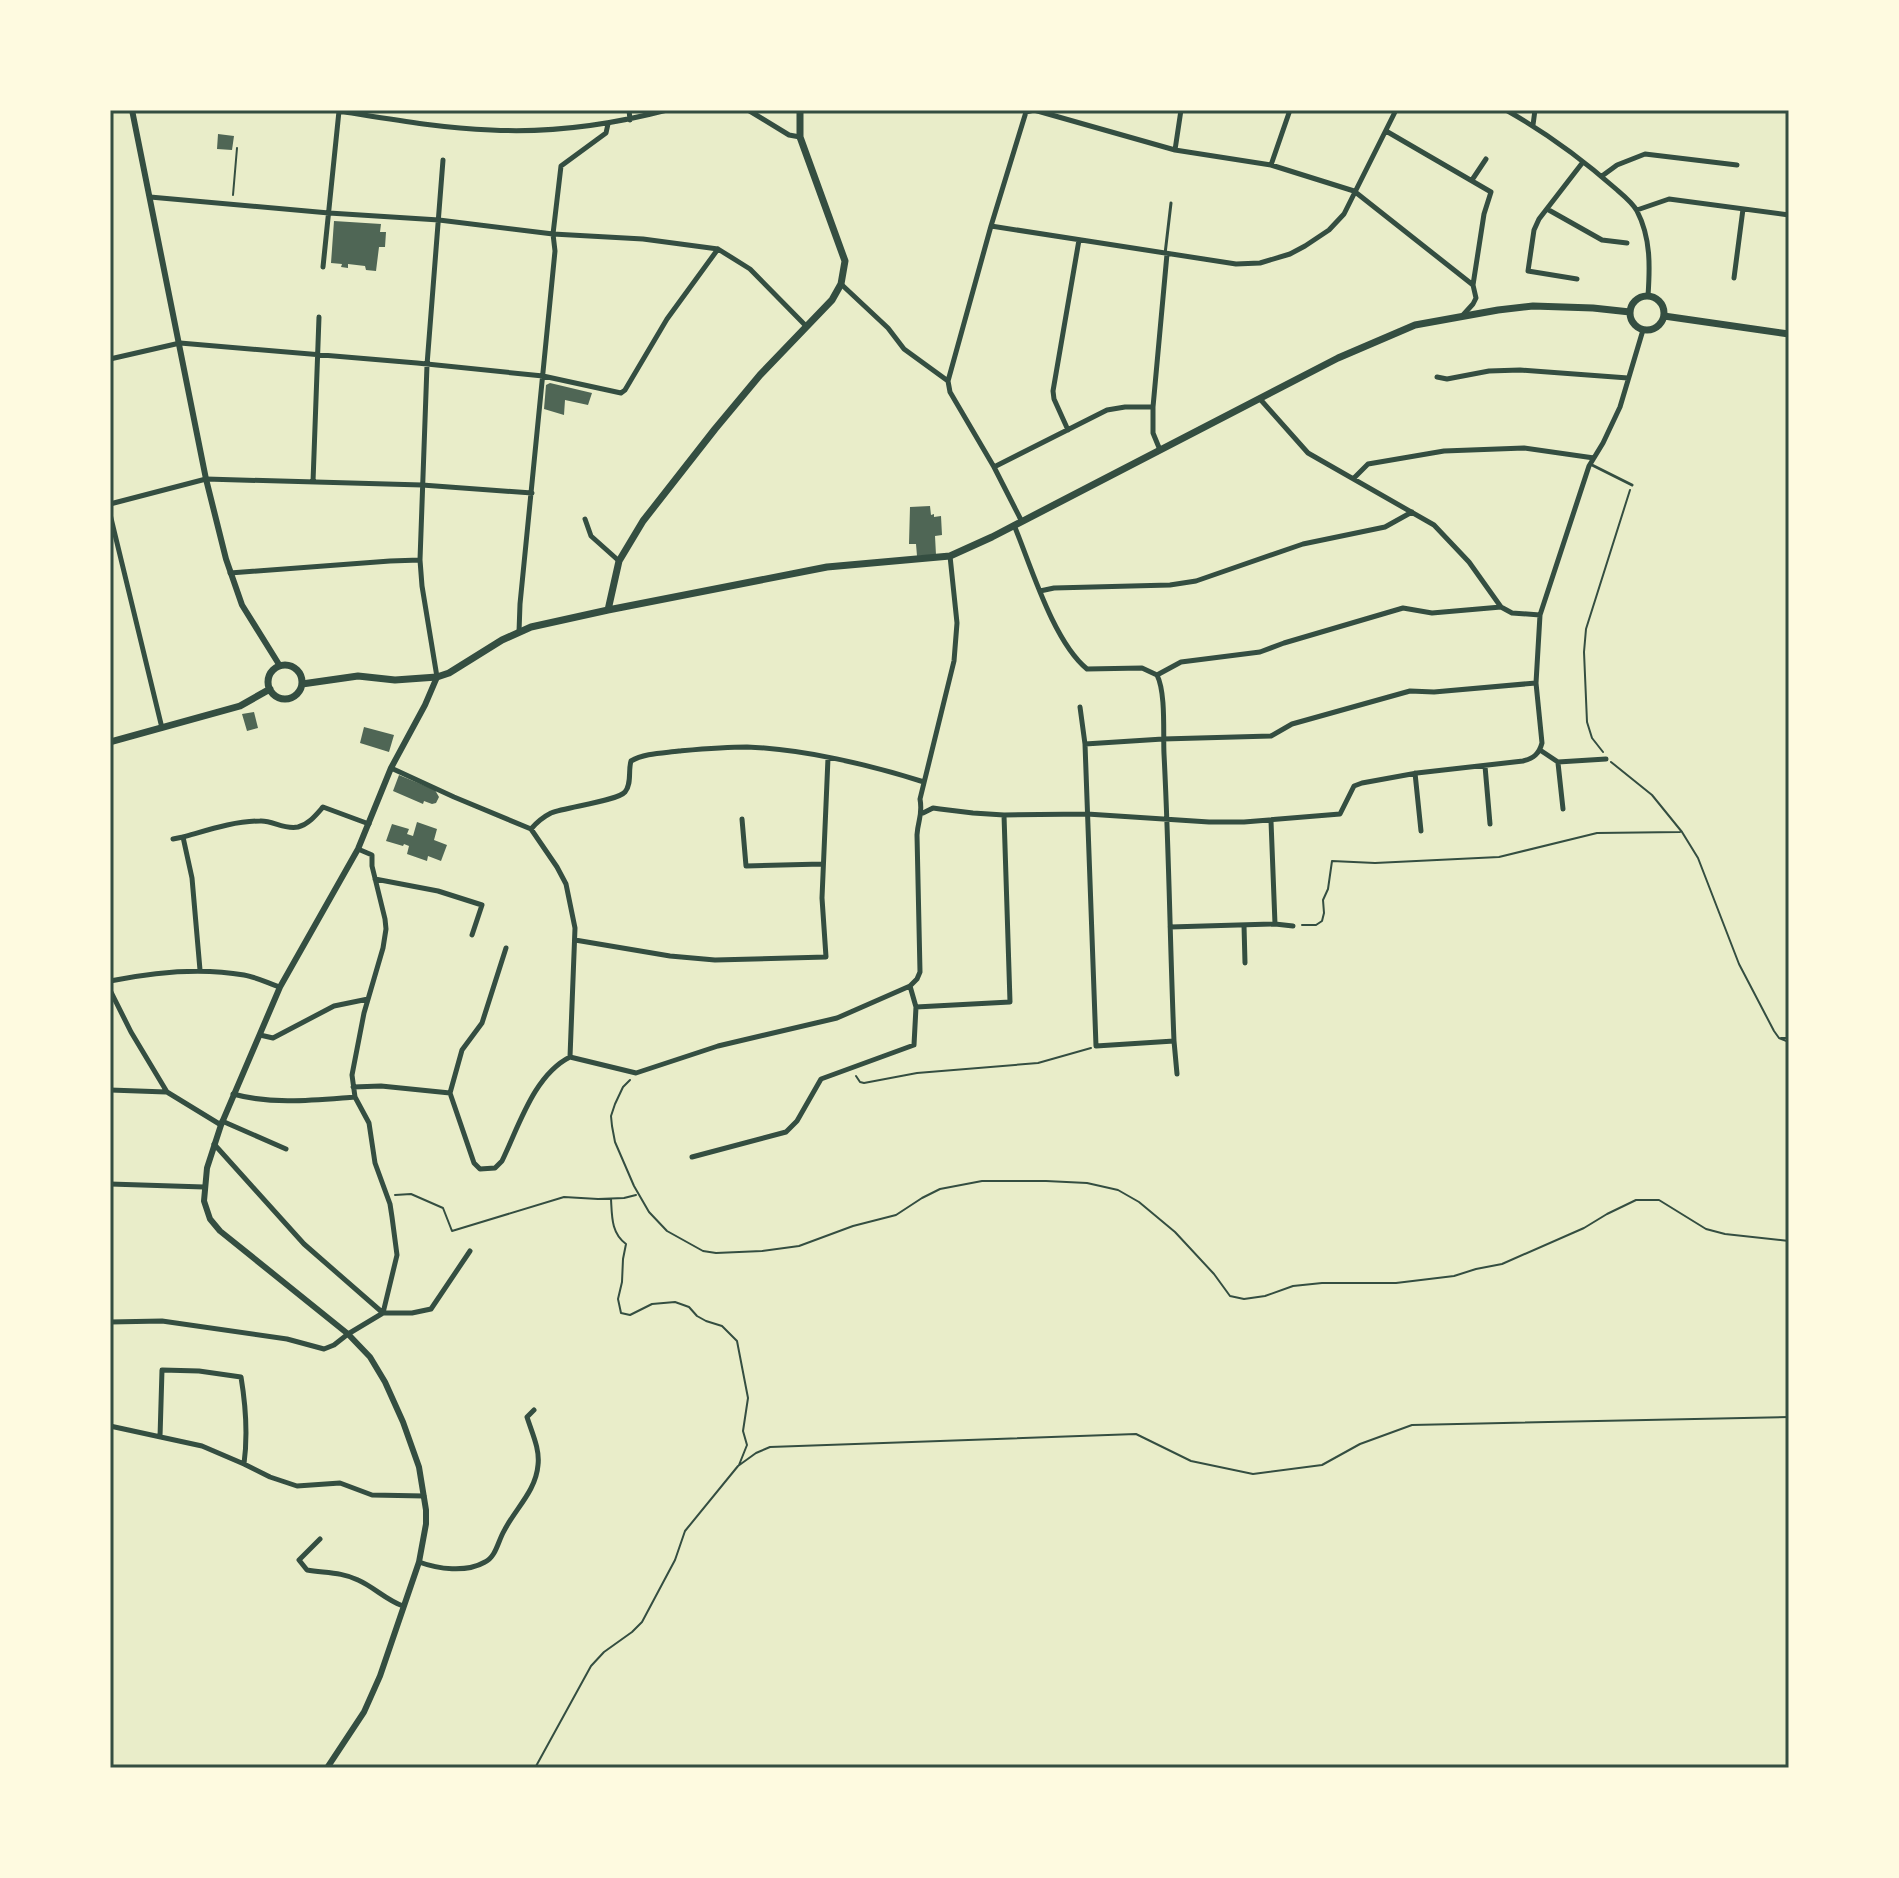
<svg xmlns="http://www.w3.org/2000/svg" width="1899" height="1878" viewBox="0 0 1899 1878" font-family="Georgia,serif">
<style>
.building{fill:#4f6655}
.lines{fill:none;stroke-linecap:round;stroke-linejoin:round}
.path{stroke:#344e41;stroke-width:2}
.service{stroke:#344e41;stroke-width:3}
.minor{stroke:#344e41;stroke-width:5}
.tertiary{stroke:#344e41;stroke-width:6}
.secondary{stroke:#344e41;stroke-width:7}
.neatline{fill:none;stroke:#344e41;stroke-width:3}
</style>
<rect width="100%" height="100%" fill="#e9edc9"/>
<path class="building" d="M218,134L234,136L232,150L217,149Z
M334,221L381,224L380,232H386L385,247H379L376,271L366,270L365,266L348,264V268L341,267L342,264L331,263Z
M550,383L592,393L588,405L565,400L564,415L544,409L546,385Z
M930,506L931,515L934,514V517L941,516L942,535L935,536L936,555L917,556L916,544H909L910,507Z
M254,712L258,728L247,731L242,714Z
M364,727L394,735L389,752L360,743Z
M399,775L435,790L439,797L436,803L432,804L424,801L423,804L393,791Z
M417,822L437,829L434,840L447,845L441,861L428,856L427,861L407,854L409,846L404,844L403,846L386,841L392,824L409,829L407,834L413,836Z"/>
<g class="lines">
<path class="path" d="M233,195L237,148
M1603,752L1592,738L1587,722L1584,652L1586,629L1630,490
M1611,762L1652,795L1682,832L1698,858L1739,964L1774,1031L1779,1038L1789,1042
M1302,925H1316L1322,921L1324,913L1323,900L1328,889L1332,861L1375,863L1499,857L1597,833L1680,832
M1781,1038H1789
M856,1076L860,1082L864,1083L917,1073L1038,1063L1091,1048
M630,1080L623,1087L615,1104L611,1116L612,1126L615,1142L634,1186L649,1212L667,1231L703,1251L716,1253L762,1251L799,1246L853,1226L896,1215L922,1198L940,1189L982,1181H1046L1087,1183L1118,1190L1139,1202L1175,1232L1214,1274L1230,1296L1244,1299L1265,1296L1293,1286L1322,1283H1396L1454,1276L1476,1269L1502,1264L1584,1228L1607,1214L1636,1200H1659L1706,1229L1725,1234L1789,1241
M395,1195L411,1194L443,1208L452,1231L564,1197L598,1199L624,1198L636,1195
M611,1199C612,1216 611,1233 626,1244L623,1259L622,1282L618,1299L621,1313L630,1315L652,1304L675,1302L689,1307L697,1316L706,1321L722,1326L737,1341L748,1398L743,1431L747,1445L739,1465
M535,1768L591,1666L604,1652L632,1632L642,1622L675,1560L685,1531L738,1466L756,1453L770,1447L1136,1434L1191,1461L1253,1474L1322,1465L1360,1444L1412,1425L1789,1417"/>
<path class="service" d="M1165,254L1171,203
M1590,464L1632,485"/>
<path class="minor" d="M332,110C384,118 437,128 491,130C550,133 610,125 667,110
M629,110L630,120
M748,110L789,135L800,137
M1506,110C1545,132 1582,159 1616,189C1623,195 1633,203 1637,211C1651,238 1650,267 1648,296
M1026,112L1034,110L1041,112L1175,150L1271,165L1354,191L1473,285
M1533,125L1535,110
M1386,131L1491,192L1484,214L1473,285L1476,298L1473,304L1463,315
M1175,150L1181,110
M1271,165L1290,110
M1602,176L1617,165L1645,154L1737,165
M1472,180L1486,159
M150,197L329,213L439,220L553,234L643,239L718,249L750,269L806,326
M1547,209L1602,240L1627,243
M1637,210L1669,199L1789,215
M991,226L1236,264L1260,263L1290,254L1305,246L1329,230L1344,214L1396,110
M323,267L339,111
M1734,278L1743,209
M1577,279L1528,271L1534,230L1539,219L1583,162
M841,284L888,328L904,349L948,381
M110,359L180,343L417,363L543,376L621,393L625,390L667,319L718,249
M1437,377L1447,379L1489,371L1520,370L1628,378
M1260,399L1308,453L1434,525L1469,562L1501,607L1512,613L1540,615
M1068,430L1054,399L1053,391L1079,240
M1160,450L1153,433V407L1167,254
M994,467L1107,410L1125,407H1153
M1354,478L1368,464L1444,451L1524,448L1594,458
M313,482L319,317
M110,504L206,479L422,485L532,493
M110,514L162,728
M585,519L591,536L619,561
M1021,520L994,467L950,392L948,381L991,226L1026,112
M1014,525C1031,566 1053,641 1087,669L1142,668L1157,675C1166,693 1163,733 1164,754C1169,850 1170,946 1174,1041L1096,1046L1085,744L1163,739L1271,736L1292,724L1410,691L1434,692L1536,683
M230,573L390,561L420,560
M1040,591L1054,588L1170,585L1196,581L1303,544L1385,527L1412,512
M519,632L520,604L555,251L553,234L561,166L606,133L608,124
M1157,675L1181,662L1260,652L1284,643L1403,608L1432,613L1501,607
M437,677L422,586L420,560L427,365L443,160
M1080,707L1085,744
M1540,750L1558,762L1606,759
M1558,763L1563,809
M1485,766L1490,824
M391,768L454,797L531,829L557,867L566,884L575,928L570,1057
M1415,773L1421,831
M923,813L933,808L940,809L973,813L1004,815L1087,814L1209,822H1244L1340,814L1354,786L1362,783L1417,773L1523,761C1534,758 1539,754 1542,743L1536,683L1540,615L1589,466L1603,443L1620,407L1643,330
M742,819L746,866L822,864
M1271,821L1275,924
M531,829C537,822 543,817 551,813C567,807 617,801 625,792C632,784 628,770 631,761C644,753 664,753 679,751C702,749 724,747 747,747C803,749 871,765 924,782
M173,839L183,837
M375,879L438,891L482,905L472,935
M1244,925L1245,963
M1170,927L1275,924L1293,926
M575,940L670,956L715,960L826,957L822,898L828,758
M506,948L482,1023L462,1050L450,1093L474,1163L480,1169L495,1168L502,1161C519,1126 534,1075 570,1057
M200,970L192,878L183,837C208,830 234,821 260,821C272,820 284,830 298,827C309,824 316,815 323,807L369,824
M110,981C154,972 199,967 244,975C256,977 268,983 280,987
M110,990L131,1032L167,1092L221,1125
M916,1007L1010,1002L1004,815
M260,1035L273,1038L334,1006L368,999
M1174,1041L1177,1074
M570,1057L636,1073L718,1046L837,1018L910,986L917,979L920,972L917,835C918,819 923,815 920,799L954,661L957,623L950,556
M353,1087L381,1086L450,1093
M110,1090L166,1092
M233,1094C273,1105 315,1100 355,1097
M222,1121L286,1149
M214,1144L304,1244L383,1313
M692,1157L786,1132L797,1121L821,1079L914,1045L916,1007L910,986
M110,1184L204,1187
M383,1313H412L431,1309L470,1251
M110,1322L162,1321L287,1339L324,1349L334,1345L348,1334L383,1313L397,1255L392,1217L390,1204L375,1163L369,1123L355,1097L352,1075L364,1013L383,948L386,929L385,919L372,866V855L358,849
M110,1426L202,1446L244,1464L270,1477L297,1486L340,1483L372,1495L424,1496
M160,1437L162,1370L199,1371L241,1377C246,1407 248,1434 244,1464
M320,1539L299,1560L307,1570C325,1573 342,1572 358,1580C374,1587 386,1600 403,1606
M419,1562C438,1569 466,1573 485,1562C496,1557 498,1541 504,1531C515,1509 536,1491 538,1465C540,1449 532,1433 527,1417L534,1410"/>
<path class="tertiary" d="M132,110L206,479L226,559L242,605L280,666
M327,1768L364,1712L380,1676L419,1562L426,1524V1510L419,1467L403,1422L385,1382L370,1357L348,1334L220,1231L210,1219L204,1201L207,1168L221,1125L280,987L358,849L391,768L425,705L437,677"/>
<path class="secondary" d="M1630 313a17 17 0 1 1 34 0a17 17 0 1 1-34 0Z
M1664,316L1789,334
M608,610L619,561L643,521L715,429L760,375L832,300L841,284L845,261L800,137V110
M268 682a17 17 0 1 1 34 0a17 17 0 1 1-34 0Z
M302,684L358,676L395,680L437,677L449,673L502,640L531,627L608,610L827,567L950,556L992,537L1338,358L1415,325L1498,310L1533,306L1593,308L1630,312
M110,742L240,706L270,689"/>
</g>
<rect width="1899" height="1878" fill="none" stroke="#fefae0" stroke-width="224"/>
<rect x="112" y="112" width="1675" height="1654" class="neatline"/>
</svg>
